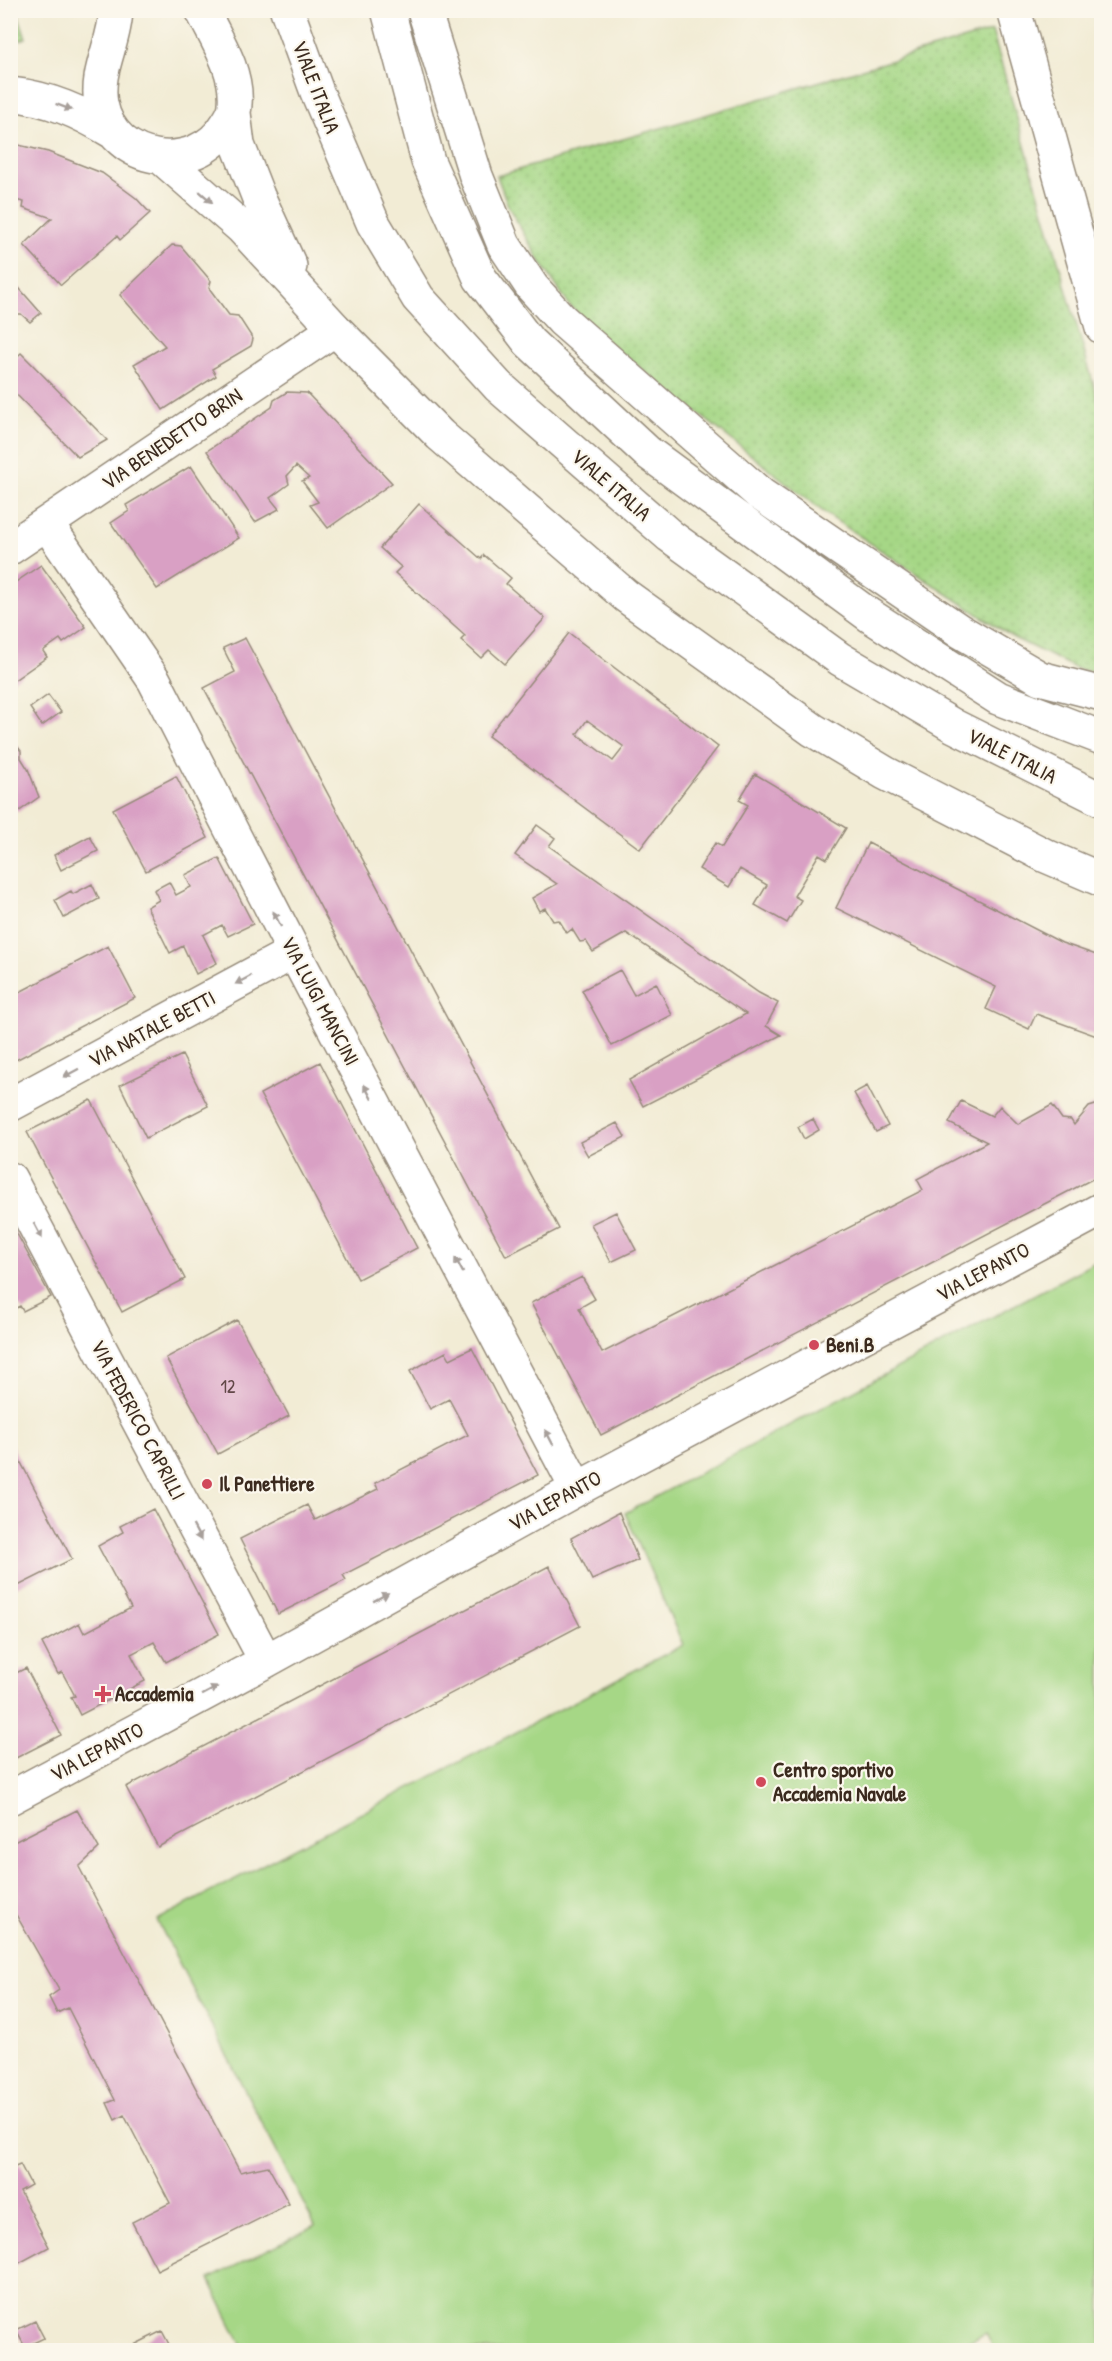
<svg xmlns="http://www.w3.org/2000/svg" width="1112" height="2361" viewBox="0 0 1112 2361" font-family="'Patrick Hand',sans-serif">
<style>
.grass{fill:url(#grass-dots);stroke:#708052;stroke-width:1.5}
.park{fill:#a6d786;stroke:#708052;stroke-width:1.5}
.building{fill:#d9a0c4;fill-rule:evenodd}
.lines{fill:none;stroke-linecap:round;stroke-linejoin:round}
.minor-casing{stroke:#968b7a;stroke-width:36}
.major-casing{stroke:#968b7a;stroke-width:36}
.minor{stroke:#fff;stroke-width:33}
.major{stroke:#fff;stroke-width:33}
.oneway{fill:#a79f9a}
.poi-dot{fill:#d1495b;stroke:#fbf7ec;stroke-width:2}
.labels{text-anchor:middle;stroke-width:4.5;stroke-linejoin:round;paint-order:stroke}
.number-label{font-size:18px;fill:#624848}
.street-label{font-size:21px;fill:#3b2a1e;stroke:#fbf7ec}
.poi-label{font-size:21px;font-weight:bold;fill:#3b2a1e;stroke:#fbf7ec;text-anchor:start}
</style>
<defs>
<pattern id="grass-dots" width="8" height="8" patternUnits="userSpaceOnUse" patternTransform="scale(1.5)"><rect width="8" height="8" fill="#a6d786"/><path d="M2 2h.1M6 6h.1" fill="none" stroke="#90b973" stroke-width="1.8" stroke-linecap="round"/></pattern>
</defs>
<rect width="100%" height="100%" fill="#fbf7ec"/>
<filter id="ink" filterUnits="userSpaceOnUse"><feTurbulence type="fractalNoise" baseFrequency=".0167" numOctaves="2"/><feDisplacementMap in="SourceGraphic" scale="12" xChannelSelector="R" yChannelSelector="G"/><feConvolveMatrix kernelMatrix="1 2 1 2 8 2 1 2 1" color-interpolation-filters="sRGB"/></filter>
<filter id="wash" filterUnits="userSpaceOnUse"><feTurbulence type="fractalNoise" baseFrequency=".008" numOctaves="4" result="noise"/><feDisplacementMap in="SourceGraphic" scale="24" xChannelSelector="R" yChannelSelector="G"/><feGaussianBlur stdDeviation="1.35" result="paint"/><feColorMatrix in="noise" values="0 0 0 0 0 0 0 0 0 0 0 0 0 0 0 0 0 1.4 0 .05"/><feComposite in="paint" operator="in"/></filter>
<g filter="url(#wash)">
<rect width="100%" height="100%" fill="#f2ecd5"/>
<path class="grass" d="M11,10L17,11L26,38L11,43Z
M992,31L1101,410V674L1075,668L1014,638L826,514L616,349L569,305L538,258L509,208L497,176Z"/>
<path class="park" d="M1101,1259V2350H994L986,2333L953,2350H244L209,2279L315,2226L157,1920L683,1645L625,1513Z"/>
<g id="blocks">
<path class="building" d="M10,143L48,152L102,173L136,198L150,213L120,240L117,236L61,285L24,245L52,218L23,208L24,202L10,199Z
M172,245L181,246L211,281L209,288L229,315L238,316L253,339L251,346L212,369L216,376L163,410L134,364L165,346L120,295Z
M12,280L41,313L30,322L21,314H13L10,316Z
M21,353L107,440L78,457L10,388V363Z
M287,392L307,393L392,483L328,528L310,505L318,502L302,481L309,478L296,466L287,476L289,484L270,498L279,509L255,522L207,451L272,407L274,400Z
M191,466L239,538L157,589L111,523L129,511L126,505Z
M419,504L481,559L484,555L511,578L506,584L545,618L505,664L489,650L481,658L461,640L465,636L395,573L401,567L380,548Z
M41,565L86,627L63,643L60,639L43,651L47,657L10,683V586Z
M569,633L718,747L640,849L488,736ZM587,720L624,747L613,761L577,734Z
M245,638L559,1229L506,1256L204,688L235,672L223,648Z
M48,695L61,712L42,726L30,708Z
M10,729L14,734V742L21,751V758L28,769L39,797L18,812L10,803Z
M755,774L846,828L827,859L819,854L794,896L801,900L787,923L755,905L767,885L740,869L729,887L699,869L715,843L722,847L748,805L739,800Z
M176,776L208,838L146,871L113,809Z
M537,825L555,838L549,846L759,993L778,1003L766,1026L781,1035L643,1106L629,1080L746,1014L626,933L593,952L586,941L580,942L572,929L567,933L559,920L553,921L545,908L539,911L532,898L557,884L515,855Z
M90,836L98,851L61,870L54,855Z
M868,843L1062,943L1102,957V1038L1036,1014L1029,1029L986,1009L996,987L836,908Z
M219,858L253,924L228,936L222,925L203,935L217,963L196,974L183,946L170,953L147,907L159,900L154,890L169,882L176,895L191,887L185,875Z
M92,884L99,899L64,918L55,900L71,891L73,894Z
M108,946L135,998L10,1063V997Z
M620,970L634,995L656,983L672,1015L612,1046L582,990Z
M182,1055L208,1106L146,1138L120,1085Z
M320,1062L417,1248L358,1279L260,1094Z
M867,1086L888,1126L876,1132L854,1093Z
M91,1100L185,1279L122,1312L27,1132Z
M961,1101L992,1116L1000,1106L1018,1124L1052,1105L1062,1119L1071,1120L1074,1125L1089,1107L1102,1103V1174L601,1435L531,1303L582,1277L595,1299L579,1308L602,1353L923,1190L917,1179L987,1142L949,1123Z
M813,1119L819,1130L804,1139L798,1127Z
M617,1123L625,1137L588,1156L580,1142Z
M616,1212L636,1250L611,1262L591,1224Z
M10,1221L51,1297L23,1311L20,1306L10,1311Z
M237,1320L289,1416L218,1454L166,1358Z
M472,1348L538,1475L343,1575L346,1580L278,1614L240,1539L307,1505L315,1520L378,1489L375,1483L468,1435L449,1399L430,1409L410,1371L446,1352L450,1359Z
M10,1442L72,1559L10,1590Z
M153,1509L219,1634L166,1662L154,1642L131,1654L145,1681L80,1715L71,1697L75,1696L62,1672L58,1674L42,1643L79,1623L84,1633L131,1608L98,1546L123,1532L120,1526Z
M619,1512L638,1560L592,1580L571,1538Z
M549,1566L580,1626L158,1847L126,1787Z
M26,1668L61,1735L10,1761V1676Z
M77,1810L99,1848L79,1867L240,2172L268,2166L289,2204L157,2270L132,2222L170,2203L124,2115L115,2120L107,2103L115,2100L68,2008L57,2013L49,1997L59,1990L10,1904V1844Z
M20,2164L31,2185L20,2191L49,2247L10,2268V2168Z
M35,2321L44,2338L25,2347L16,2330Z
M162,2331L172,2350H124Z"/>
</g>
</g>
<g filter="url(#ink)">
<use href="#blocks" fill-opacity="0" stroke="#968b7a" stroke-width="1.5"/>
<g class="lines">
<g class="minor-casing">
<path id="minor" d="M287,10L317,92L373,223L418,298L498,386L670,536L840,659L954,726L1102,800
M388,10L428,161L480,278L529,342L647,452L869,615L998,698L1102,738
M424,10L476,176L504,245L532,287L562,320L760,494L960,631L1040,678L1102,694
M1014,10L1102,327
M47,524L154,680L294,952L577,1489
M10,548L335,329
M10,1105L294,952
M10,1179L266,1661
M10,1798L266,1661L577,1489L1102,1209"/>
</g>
<g class="major-casing">
<path id="major" d="M116,10C115,43 95,71 101,104C113,165 196,176 227,124C231,118 235,112 235,104C238,71 216,39 202,10
M10,94C49,98 80,112 113,132
M234,113L238,145L258,196L290,266
M162,158L242,228L335,329L440,435L626,596L813,730L885,773L1046,856L1102,880"/>
</g>
<use href="#minor" class="minor"/>
<use href="#major" class="major"/>
</g>
<defs><path id="oneway-solid" d="M-6-.8H1V-3.2L6.5 0L1 3.2V.8H-6Z" transform="scale(1.5)"/></defs>
<g class="oneway">
<use href="#oneway-solid" transform="translate(64 107) rotate(20)"/>
<use href="#oneway-solid" transform="translate(206 197) rotate(41)"/>
<use href="#oneway-solid" transform="translate(277 919) rotate(-117)"/>
<use href="#oneway-solid" transform="translate(243 980) rotate(152)"/>
<use href="#oneway-solid" transform="translate(71 1073) rotate(152)"/>
<use href="#oneway-solid" transform="translate(368 1092) rotate(-118)"/>
<use href="#oneway-solid" transform="translate(38 1231) rotate(62)"/>
<use href="#oneway-solid" transform="translate(459 1265) rotate(-118)"/>
<use href="#oneway-solid" transform="translate(549 1437) rotate(-118)"/>
<use href="#oneway-solid" transform="translate(197 1533) rotate(62)"/>
<use href="#oneway-solid" transform="translate(381 1597) rotate(-29)"/>
<use href="#oneway-solid" transform="translate(210 1691) rotate(-28)"/>
</g>
</g>
<g class="poi-dot">
<circle cx="814" cy="1345" r="6"/>
<circle cx="207" cy="1484" r="6"/>
<path d="M100 1685h6v6h6v6h-6v6h-6v-6h-6v-6h6z"/>
<circle cx="761" cy="1782" r="6"/>
</g>
<g class="labels">
<g class="number-label">
<text x="228" y="1393">12</text>
</g>
<g class="street-label">
<text transform="translate(316 87) rotate(69)" y="7">VIALE ITALIA</text>
<text transform="translate(172 439) rotate(-34)" y="7">VIA BENEDETTO BRIN</text>
<text transform="translate(611 485) rotate(41)" y="7">VIALE ITALIA</text>
<text transform="translate(1012 756) rotate(27)" y="7">VIALE ITALIA</text>
<text transform="translate(320 1001) rotate(62)" y="7">VIA LUIGI MANCINI</text>
<text transform="translate(152 1029) rotate(-28)" y="7">VIA NATALE BETTI</text>
<text transform="translate(983 1272) rotate(-28)" y="7">VIA LEPANTO</text>
<text transform="translate(138 1420) rotate(62)" y="7">VIA FEDERICO CAPRILLI</text>
<text transform="translate(555 1501) rotate(-29)" y="7">VIA LEPANTO</text>
<text transform="translate(97 1752) rotate(-28)" y="7">VIA LEPANTO</text>
</g>
<g class="poi-label">
<text x="826" y="1352">Beni.B</text>
<text x="219" y="1491">Il Panettiere</text>
<text x="115" y="1701">Accademia</text>
<text x="773" y="1777">Centro sportivo<tspan x="773" dy="24">Accademia Navale</tspan></text>
</g>
</g>
<rect width="1112" height="2361" fill="none" stroke="#fbf7ec" stroke-width="36"/>
</svg>
